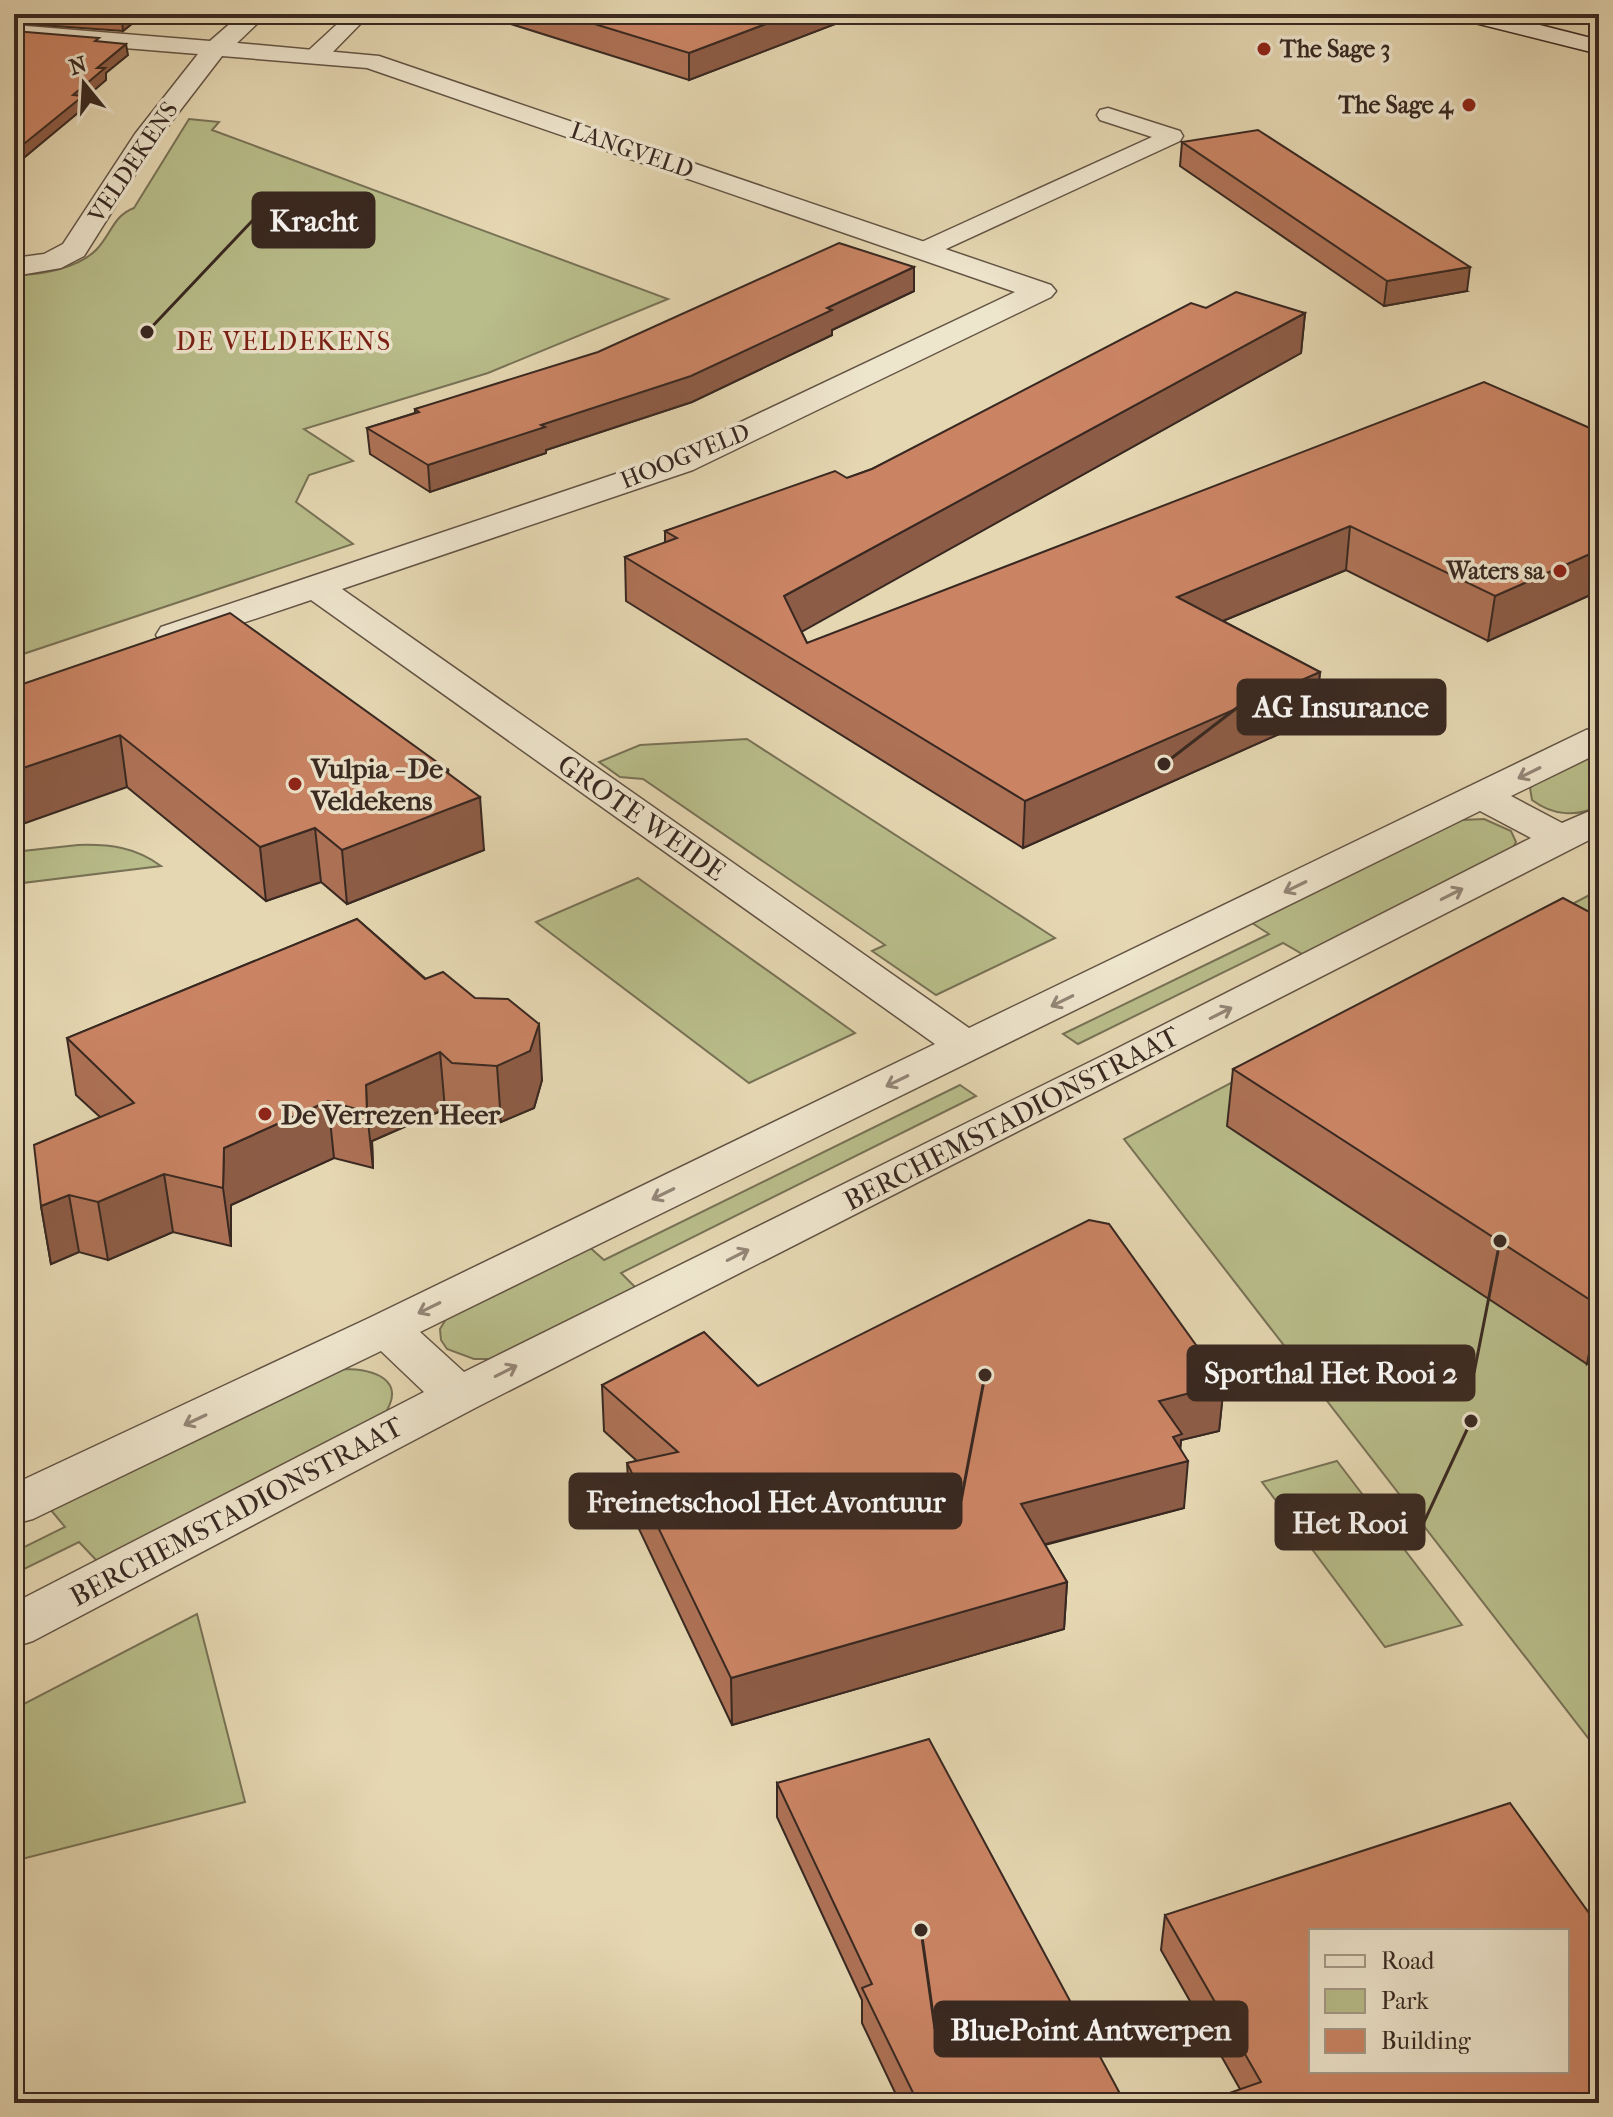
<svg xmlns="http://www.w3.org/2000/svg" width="1613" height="2117" viewBox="0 0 1613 2117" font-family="'IM FELL French Canon',serif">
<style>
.green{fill:#b8bd8a;stroke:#787256;stroke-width:2}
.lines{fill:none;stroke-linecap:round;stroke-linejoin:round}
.lane-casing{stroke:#635445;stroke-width:3}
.street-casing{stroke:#635445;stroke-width:3}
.secondary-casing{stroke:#382821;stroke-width:3}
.lane{fill:#eee5cd;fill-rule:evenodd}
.street{fill:#eee5cd;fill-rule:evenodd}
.secondary{fill:#eee5cd;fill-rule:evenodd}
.wall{fill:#ae7256;stroke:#382821;stroke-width:2}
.shaded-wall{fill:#8d5c46;stroke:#382821;stroke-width:2}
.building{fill:#ca8464;stroke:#382821;stroke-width:2;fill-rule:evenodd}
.oneway{stroke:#938677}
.poi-dot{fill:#8f2418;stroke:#eee5cd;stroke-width:3}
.labels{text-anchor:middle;stroke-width:7;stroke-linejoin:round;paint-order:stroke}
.far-poi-label{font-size:24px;font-weight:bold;fill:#382821;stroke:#eee5cd;text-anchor:end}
.far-street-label{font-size:24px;fill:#382821;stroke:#eee5cd}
.far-neighbourhood-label{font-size:26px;letter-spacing:2px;fill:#7a1f14;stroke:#eee5cd}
.poi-label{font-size:28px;font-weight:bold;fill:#382821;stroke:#eee5cd;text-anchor:start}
.street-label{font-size:28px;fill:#382821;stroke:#eee5cd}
.leader{fill:none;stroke:#382821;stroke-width:3}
.callout-dot{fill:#382821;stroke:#eee5cd;stroke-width:3}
.callout{fill:#382821;stroke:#382821;stroke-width:3}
.callout-label{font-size:30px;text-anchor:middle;font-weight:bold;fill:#fff}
</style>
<rect width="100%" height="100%" fill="#e5d7b2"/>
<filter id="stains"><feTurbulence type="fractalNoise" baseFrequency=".0025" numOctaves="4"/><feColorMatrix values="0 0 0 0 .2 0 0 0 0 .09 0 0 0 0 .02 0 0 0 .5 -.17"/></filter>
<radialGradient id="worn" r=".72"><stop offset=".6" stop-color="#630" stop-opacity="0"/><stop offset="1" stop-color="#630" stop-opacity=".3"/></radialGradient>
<path class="green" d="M189,119L219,122L212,130L668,299L488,373L304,429L353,461L309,475L296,502L353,544L14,657V275C40,275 78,269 97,249C112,233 113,216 134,208Z
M747,739L1055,938L936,995L872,951L885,945L643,779L620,777L599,762L640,745Z
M1599,751V806C1577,817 1553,816 1532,800L1530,788L1537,782Z
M1484,819L1511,831L1516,842L1513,848L1304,955L1283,943L1078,1044L1063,1034L1269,934L1249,921L1452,824L1462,820Z
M78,845C110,844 135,847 161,866L14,884V852Z
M638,878L855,1033L749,1083L536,922Z
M1599,890V1752L1124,1139Z
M960,1085L976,1096L621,1273L639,1291L490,1359H474L447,1349L441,1340L440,1329L446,1319L587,1245L604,1260Z
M343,1369C373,1369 408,1379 384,1415L98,1562L79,1542L14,1574V1552L65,1527L50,1509L322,1375Z
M1337,1461L1462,1625L1385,1647L1262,1482Z
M197,1614L245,1802L14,1861V1709Z"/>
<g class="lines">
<g class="lane-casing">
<path id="lane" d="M348,14H370L325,60H309L306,55L309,50Z
M1108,108L1180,131L1183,136L1180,141L933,255H915L912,250L915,245L1152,137L1100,120L1097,115L1100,110Z"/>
</g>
<g class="street-casing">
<path id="street" d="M241,14H267L237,43L379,56L1051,285L1056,291L1051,297L693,470L342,589L969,1028L1586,730L1599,727V753L1511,796L1562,823L1599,807V835L477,1407L33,1641L14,1647V1603L424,1392L381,1351L33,1519L14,1524V1484L369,1318L935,1044L311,600L174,646L161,643L156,635L161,627L669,456L1015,292L367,68L222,56L155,143L84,256L61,268L14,276V258L44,254L63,244L135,134L198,54L14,39V25L210,41ZM1480,811L1531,838L1106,1054L464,1372L420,1332Z"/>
</g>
<g class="secondary-casing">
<path id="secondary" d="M1456,14H1497L1599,40V54L1459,19Z"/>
</g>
<use href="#lane" class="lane"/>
<use href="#street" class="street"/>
<use href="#secondary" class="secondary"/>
</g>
<path class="wall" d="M14,14H144L123,31L14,23Z
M479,14H861L689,80Z
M1182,142L1467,291L1384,306L1180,166Z
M914,267V291L832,330V335L692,402L546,450V453L430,492L370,454L367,428L415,413V409Z
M1206,308L1305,313L1301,353L801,631L807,643L1599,432V591L1488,641L1346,570L1223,621L1320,672L1315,718L1023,848L626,601L625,557L665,543V531L847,478L872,469Z
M14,687L448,770V774L484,850L347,904L321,882L266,901L127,787Z
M1599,917V1356L1587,1364L1227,1126L1233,1069Z
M357,919L542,1080L534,1108L501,1122L456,1120L445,1109L372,1141L373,1168L334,1158L231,1205V1246L173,1232L108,1260L79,1252L51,1264L41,1206L100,1117L76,1095L67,1038Z
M1224,1384L1219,1431L1181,1440L1180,1450L1184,1508L1045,1545L1067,1582L1064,1629L732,1725L630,1510L627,1463L637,1461L604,1431L602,1385L758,1386Z
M777,1783L1125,2103H900L862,2023V2000L777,1817Z
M1165,1915L1599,2103L1240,2089L1161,1950Z"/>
<path class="shaded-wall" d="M129,14H144L123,31L122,20Z
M792,14H861L689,80V53Z
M126,44L128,55L106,73V80L84,99L85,107L14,166V152L73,95L97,68Z
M914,267V291L832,330V335L692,402L546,450V453L430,492L428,465L541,425L827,308Z
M1470,267L1467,291L1384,306L1387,281Z
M1305,313L1301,353L785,641L784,596Z
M1350,526L1346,570L1174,641L1177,597Z
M1599,550V591L1488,641L1495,596Z
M1320,672L1315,718L1023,848L1025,801Z
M120,735L127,787L14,827V771Z
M448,770L451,808L480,797L484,850L347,904L342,850Z
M315,828L321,882L266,901L260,847Z
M539,1024L542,1080L534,1108L501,1122L497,1066Z
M440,1052L445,1109L372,1141L373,1168L367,1112L366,1085Z
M328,1101L334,1158L231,1205V1246L223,1188L224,1148Z
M164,1174L173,1232L108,1260L98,1202Z
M69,1195L79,1252L51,1264L41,1206Z
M1599,1304V1356L1587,1364L1598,1305Z
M1224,1384L1219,1431L1181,1440L1179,1463L1188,1461L1184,1508L1019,1551L1021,1504L1159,1401Z
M1067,1582L1064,1629L732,1725L731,1678Z"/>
<path class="building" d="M42,14H129L122,20Z
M562,14H792L689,53Z
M14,31L99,38L95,41L126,44L97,68H105L73,95L83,96L14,152Z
M1258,130L1470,267L1387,281L1182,142Z
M839,243L914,267L827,308L832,310L691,376L541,425L545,427L428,465L367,428L419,412L415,409L598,352Z
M1236,292L1305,313L784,596L807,643L1484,382L1599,432V550L1495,596L1350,526L1177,597L1320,672L1025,801L625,557L677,538L665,531L835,471L847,478L872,469L1191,303L1206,308Z
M230,613L448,770L445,771L480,797L342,850L315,828L260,847L120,735L14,771V687Z
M1563,898L1599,917V1304L1598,1305L1233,1069Z
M357,919L425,979L443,972L475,998L508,999L539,1024L530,1051L497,1066L452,1063L440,1052L366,1085L367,1112L328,1101L224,1148L223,1188L164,1174L98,1202L69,1195L41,1206L34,1145L134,1103L67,1038Z
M1089,1220L1109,1224L1224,1384L1159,1401L1182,1434L1173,1437L1188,1461L1021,1504L1067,1582L731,1678L627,1463L678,1452L602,1385L704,1332L758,1386Z
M929,1739L1125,2103H918L862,1988L872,1984L777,1783Z
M1510,1803L1599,1927V2103H1201L1261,2082L1165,1915ZM1311,1931H1567V2071H1311Z"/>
<defs><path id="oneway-shaft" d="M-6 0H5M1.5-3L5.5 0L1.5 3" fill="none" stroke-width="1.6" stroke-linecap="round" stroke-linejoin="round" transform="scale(2)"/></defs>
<g class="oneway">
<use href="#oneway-shaft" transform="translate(1529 773) rotate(154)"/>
<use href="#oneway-shaft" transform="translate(1295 887) rotate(154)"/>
<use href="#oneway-shaft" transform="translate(1452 894) rotate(-27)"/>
<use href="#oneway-shaft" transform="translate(1062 1001) rotate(154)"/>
<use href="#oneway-shaft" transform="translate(1221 1013) rotate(-27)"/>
<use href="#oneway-shaft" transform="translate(897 1081) rotate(154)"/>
<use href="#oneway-shaft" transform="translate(663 1194) rotate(154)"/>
<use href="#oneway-shaft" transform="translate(738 1255) rotate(-27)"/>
<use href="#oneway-shaft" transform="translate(429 1308) rotate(154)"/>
<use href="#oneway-shaft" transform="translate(506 1371) rotate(-27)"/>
<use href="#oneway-shaft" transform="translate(195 1420) rotate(155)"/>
</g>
<g class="poi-dot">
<circle cx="1264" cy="49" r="8"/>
<circle cx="1469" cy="105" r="8"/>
<circle cx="1560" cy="571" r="8"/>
<circle cx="295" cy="784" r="8"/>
<circle cx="265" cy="1114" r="8"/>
</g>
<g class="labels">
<g class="far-poi-label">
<text x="1280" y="57" text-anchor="start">The Sage 3</text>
<text x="1453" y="113">The Sage 4</text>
<text x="1544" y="579">Waters sa</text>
</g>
<g class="far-street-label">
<text transform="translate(632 150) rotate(19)" y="8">LANGVELD</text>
<text transform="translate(133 162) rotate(-56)" y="8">VELDEKENS</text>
<text transform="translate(685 456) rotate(-22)" y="8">HOOGVELD</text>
</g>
<g class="far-neighbourhood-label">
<text x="284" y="350">DE VELDEKENS</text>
</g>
<g class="poi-label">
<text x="311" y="778">Vulpia - De<tspan x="311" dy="32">Veldekens</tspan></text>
<text x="281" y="1124">De Verrezen Heer</text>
</g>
<g class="street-label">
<text transform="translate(642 817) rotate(35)" y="10">GROTE WEIDE</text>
<text transform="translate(1011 1118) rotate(-27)" y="10">BERCHEMSTADIONSTRAAT</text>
<text transform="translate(236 1511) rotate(-28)" y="10">BERCHEMSTADIONSTRAAT</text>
</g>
</g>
<path class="leader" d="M147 332L253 220M1164 764L1238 707M1500 1241L1474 1373M985 1375L961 1501M1471 1421L1424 1522M921 1930L935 2029"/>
<g class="callout-dot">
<circle cx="147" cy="332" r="8"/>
<circle cx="1164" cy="764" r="8"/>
<circle cx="1500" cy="1241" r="8"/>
<circle cx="985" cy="1375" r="8"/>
<circle cx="1471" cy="1421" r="8"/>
<circle cx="921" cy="1930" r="8"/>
</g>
<g class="callout">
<rect x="253" y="193" width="121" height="54" rx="8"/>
<rect x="1238" y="680" width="207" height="54" rx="8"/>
<rect x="1188" y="1346" width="286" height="54" rx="8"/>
<rect x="570" y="1474" width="391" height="54" rx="8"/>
<rect x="1276" y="1495" width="148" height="54" rx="8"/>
<rect x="935" y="2002" width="312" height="54" rx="8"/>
</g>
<g class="callout-label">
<text x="314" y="231">Kracht</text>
<text x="1341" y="717">AG Insurance</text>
<text x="1331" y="1383">Sporthal Het Rooi 2</text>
<text x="766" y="1512">Freinetschool Het Avontuur</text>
<text x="1350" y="1533">Het Rooi</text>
<text x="1091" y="2040">BluePoint Antwerpen</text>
</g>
<rect width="1613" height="2117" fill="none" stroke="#e5d7b2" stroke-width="48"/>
<rect x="16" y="16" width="1581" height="2085" fill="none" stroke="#382821" stroke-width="4"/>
<rect x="24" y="24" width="1565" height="2069" fill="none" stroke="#382821" stroke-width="2"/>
<rect x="1309" y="1929" width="260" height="144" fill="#eee5cd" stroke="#a59988" stroke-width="2"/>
<rect x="1325" y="1955" width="40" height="12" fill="#eee5cd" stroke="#a59988" stroke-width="2"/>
<text x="1381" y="1969" font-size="24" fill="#382821">Road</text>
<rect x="1325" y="1989" width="40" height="24" fill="#b8bd8a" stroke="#a59988" stroke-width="2"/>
<text x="1381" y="2009" font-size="24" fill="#382821">Park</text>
<rect x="1325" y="2029" width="40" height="24" fill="#ca8464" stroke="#a59988" stroke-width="2"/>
<text x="1381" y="2049" font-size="24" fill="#382821">Building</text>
<g transform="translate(84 84) rotate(342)" stroke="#eee5cd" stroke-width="6" paint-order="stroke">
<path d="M0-6L14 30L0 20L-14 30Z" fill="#382821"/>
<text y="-12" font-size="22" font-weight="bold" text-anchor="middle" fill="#382821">N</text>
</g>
<rect width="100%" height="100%" filter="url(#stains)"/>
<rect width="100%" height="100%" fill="url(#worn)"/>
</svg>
